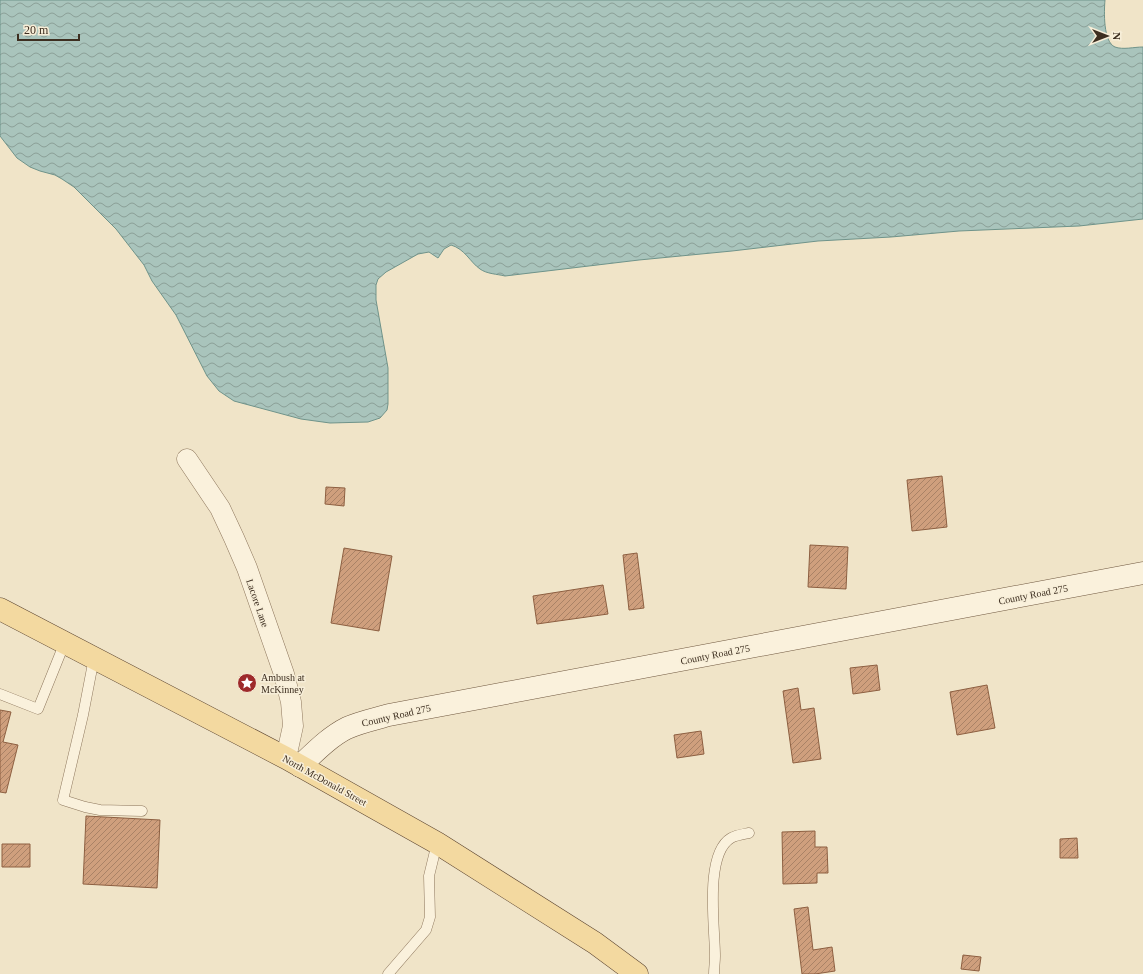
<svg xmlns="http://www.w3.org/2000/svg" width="1143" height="974" viewBox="0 0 1143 974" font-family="Georgia,serif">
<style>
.water{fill:url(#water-waves);stroke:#6f938a}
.building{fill:url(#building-hatch);stroke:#8d5f41}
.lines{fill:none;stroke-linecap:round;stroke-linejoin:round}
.lane-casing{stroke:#8d765c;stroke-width:11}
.street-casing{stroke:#8d765c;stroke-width:21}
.secondary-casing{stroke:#6f573f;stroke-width:23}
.primary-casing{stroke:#5b4430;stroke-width:23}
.lane{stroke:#faf1dc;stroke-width:10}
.street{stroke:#faf1dc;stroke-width:20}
.secondary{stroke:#faf1dc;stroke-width:22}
.primary{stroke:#f3d9a0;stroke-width:22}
.labels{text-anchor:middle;stroke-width:3;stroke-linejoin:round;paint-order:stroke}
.street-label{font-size:10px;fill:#3d2e20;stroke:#f7eed8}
.poi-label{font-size:10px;fill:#3d2e20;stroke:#f7eed8;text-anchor:start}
</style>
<defs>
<pattern id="water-waves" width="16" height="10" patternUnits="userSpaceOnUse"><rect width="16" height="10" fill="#a9c4bc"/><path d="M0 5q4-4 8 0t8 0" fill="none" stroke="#8ba098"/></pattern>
<pattern id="building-hatch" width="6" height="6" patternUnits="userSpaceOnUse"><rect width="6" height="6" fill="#cf9f7d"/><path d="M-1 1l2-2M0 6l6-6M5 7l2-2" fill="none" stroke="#a98266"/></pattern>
</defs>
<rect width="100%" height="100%" fill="#f0e4c8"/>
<path class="water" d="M0,0H1105C1104,11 1103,42 1115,47C1123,50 1134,47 1143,47V219L1079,226L959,231L891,237L818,241L732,251L639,260L505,276C497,274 487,274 480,269C470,262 465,249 451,245L444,249L438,258L429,252L418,254L386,272L378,279L376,285V300L388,368V404L387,410L380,418L368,422L330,423L301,419L234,401L219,391L207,376L176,315L152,281L144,265L116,229L74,187L62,179L55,175L40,171L30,167L17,158L0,136Z"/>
<path class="building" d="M942,476L947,527L912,531L907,480Z
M326,487L345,488L344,506L325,504Z
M810,545L848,547L846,589L808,587Z
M344,548L392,556L379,631L331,623Z
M637,553L644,608L629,610L623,555Z
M603,585L608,614L537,624L533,596Z
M877,665L880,690L853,694L850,668Z
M987,685L995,728L957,735L950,692Z
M798,688L801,710L814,708L821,759L793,763L783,691Z
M0,710L11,712L3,742L18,745L6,793L0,792Z
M701,731L704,754L677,758L674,735Z
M86,816L160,820L157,888L83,884Z
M815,831V847H827L828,873H817V883L783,884L782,832Z
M1077,838L1078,858H1060V839Z
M2,844H30V867H2Z
M808,907L813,950L832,947L835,971L815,974H802L794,909Z
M963,955L981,957L979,971L961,969Z"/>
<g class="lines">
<g class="lane-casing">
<path id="lane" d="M94,658L83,715L63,800L85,807L100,810L142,811
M0,694L38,709L65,642
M388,974L426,930L430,917L429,876L437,843
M714,974C714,968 715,962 715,956C715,928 704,854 731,838C736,835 744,834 749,833"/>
</g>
<g class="street-casing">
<path id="street" d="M187,459L220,508L234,538L247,568L284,674L291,702L293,726L286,758"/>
</g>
<g class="secondary-casing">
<path id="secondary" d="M300,766C314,753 329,737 347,728C360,722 375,719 389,715L1143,573"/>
</g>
<g class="primary-casing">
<path id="primary" d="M0,609L286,758L437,843L595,943L637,974"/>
</g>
<use href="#lane" class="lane"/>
<use href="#street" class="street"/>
<use href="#secondary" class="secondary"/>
<use href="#primary" class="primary"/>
</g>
<defs>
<g id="sight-disc" transform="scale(1)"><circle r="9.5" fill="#9e2a2b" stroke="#f7eed8"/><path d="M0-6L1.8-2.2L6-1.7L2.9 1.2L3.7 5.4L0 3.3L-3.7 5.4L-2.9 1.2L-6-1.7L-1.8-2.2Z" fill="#fff"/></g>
</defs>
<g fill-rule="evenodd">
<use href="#sight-disc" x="247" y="683"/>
</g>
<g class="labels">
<g class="street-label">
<text transform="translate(1033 594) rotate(-11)" y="4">County Road 275</text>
<text transform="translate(258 603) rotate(71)" y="4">Lacore Lane</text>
<text transform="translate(715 654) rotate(-11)" y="4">County Road 275</text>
<text transform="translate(396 715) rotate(-13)" y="4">County Road 275</text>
<text transform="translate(325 780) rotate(29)" y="4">North McDonald Street</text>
</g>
<g class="poi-label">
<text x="261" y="681">Ambush at<tspan x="261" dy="12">McKinney</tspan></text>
</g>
</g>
<g transform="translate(1107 36) rotate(90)" stroke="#f7eed8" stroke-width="3" paint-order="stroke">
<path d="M0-3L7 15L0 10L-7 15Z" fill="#3d2e20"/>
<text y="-6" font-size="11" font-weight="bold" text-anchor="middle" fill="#3d2e20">N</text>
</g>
<path d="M18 34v6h61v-6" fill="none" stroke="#3d2e20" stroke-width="2"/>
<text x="24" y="34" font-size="12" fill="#3d2e20" stroke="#f7eed8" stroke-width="3" paint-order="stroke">20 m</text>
</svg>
